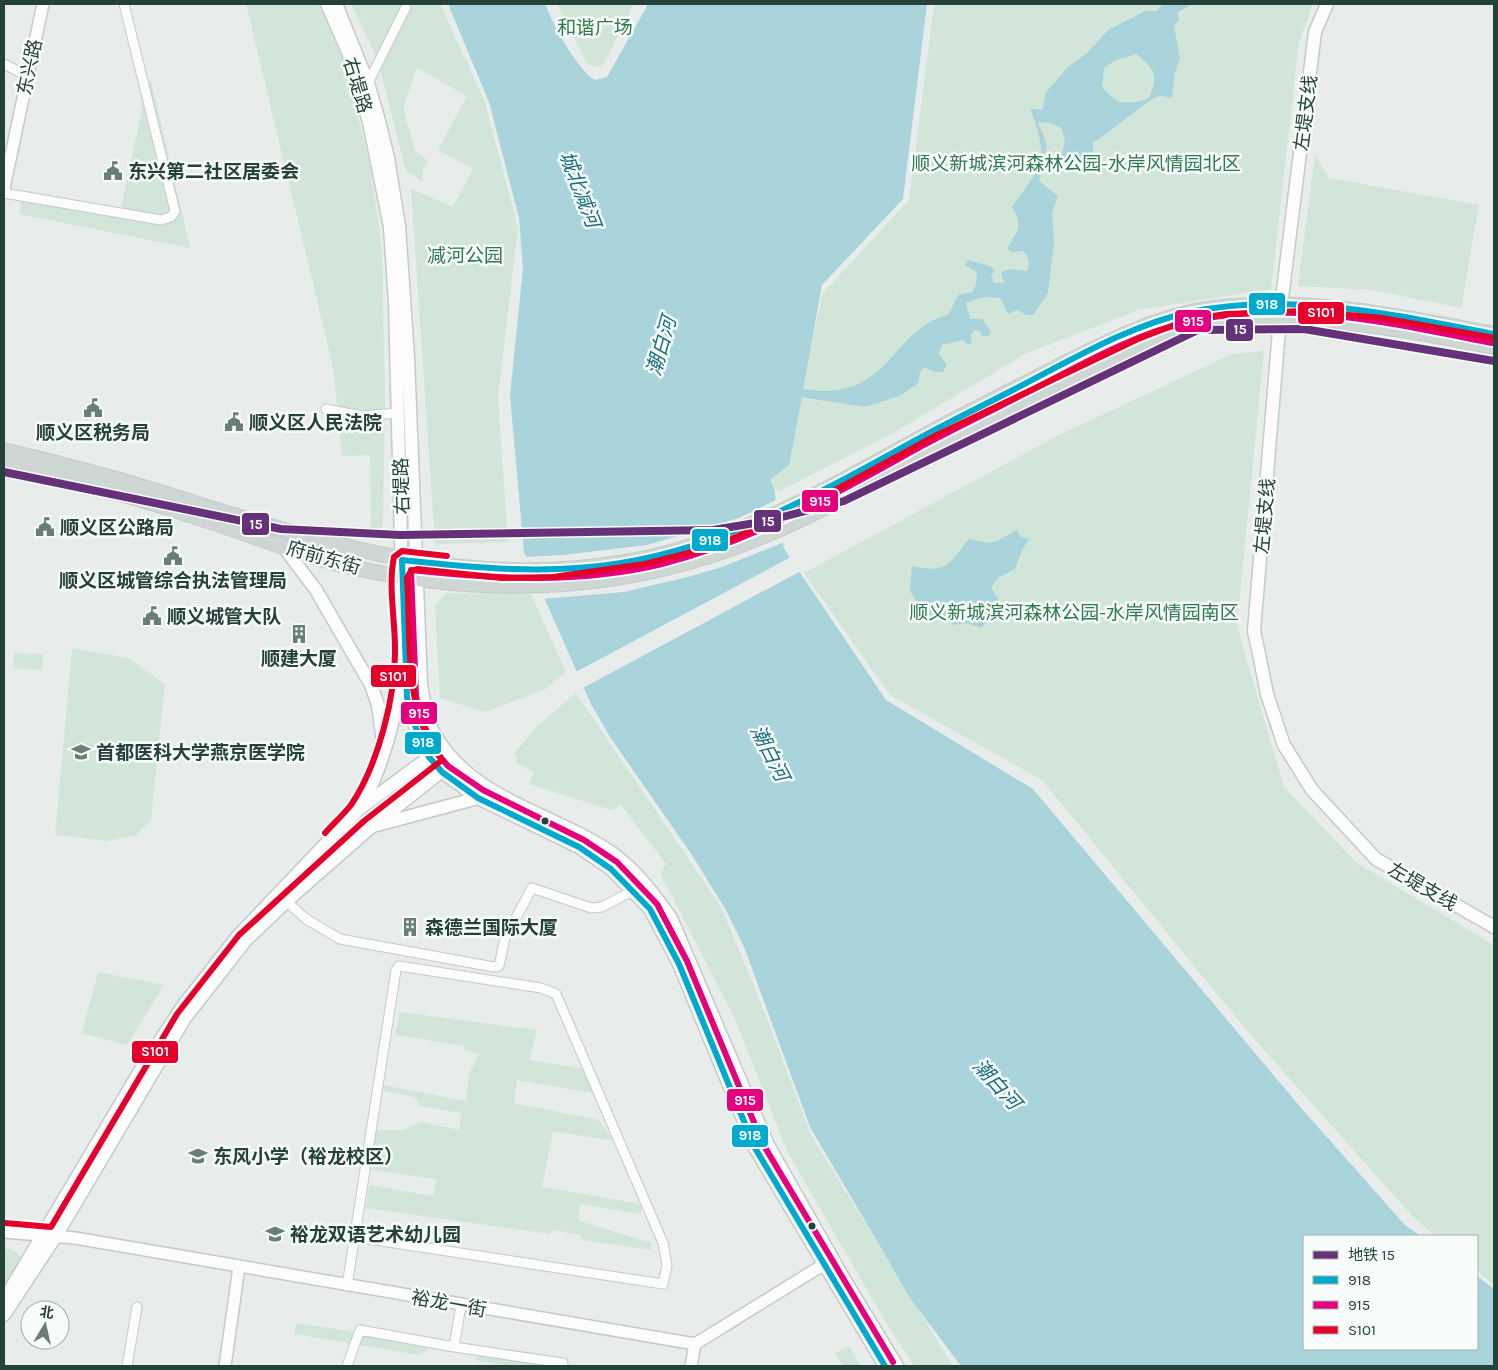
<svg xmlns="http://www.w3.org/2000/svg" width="1498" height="1370" viewBox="0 0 1498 1370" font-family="Karla,'Noto Sans SC',sans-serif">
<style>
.green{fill:#d1e6d8}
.water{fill:#a9d4db;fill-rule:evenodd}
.pier{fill:#e8edeb}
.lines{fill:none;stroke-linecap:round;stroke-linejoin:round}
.minor-casing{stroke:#c5cac8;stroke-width:11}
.tertiary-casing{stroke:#c5cac8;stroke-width:14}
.secondary-casing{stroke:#c3cbc8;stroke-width:15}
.primary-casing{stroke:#c3ccc9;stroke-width:16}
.minor{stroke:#fcfcfc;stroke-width:9}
.tertiary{stroke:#fcfcfc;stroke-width:11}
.secondary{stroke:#fcfcfc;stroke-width:12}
.primary{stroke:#cfd7d5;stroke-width:14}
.bus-1-casing{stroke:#f7fbf9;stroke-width:10}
.bus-2-casing{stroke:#f7fbf9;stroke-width:10}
.bus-3-casing{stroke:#f7fbf9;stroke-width:10}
.bus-1{stroke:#00a9ce;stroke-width:6}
.bus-2{stroke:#e5007d;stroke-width:6}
.bus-3{stroke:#e4002b;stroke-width:6}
.metro-1-casing{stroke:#f7fbf9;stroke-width:11}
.metro-1{stroke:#653279;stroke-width:8}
.bus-dot{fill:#24423a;stroke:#f7fbf9;stroke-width:2}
.labels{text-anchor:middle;stroke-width:5;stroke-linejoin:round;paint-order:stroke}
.park-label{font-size:19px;fill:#2d7a4b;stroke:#f7fbf9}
.street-label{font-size:19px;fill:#24423a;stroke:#f7fbf9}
.poi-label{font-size:19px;font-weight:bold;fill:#24423a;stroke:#f7fbf9;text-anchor:start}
.water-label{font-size:20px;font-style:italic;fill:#1c6f80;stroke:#f7fbf9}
.line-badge{stroke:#f7fbf9;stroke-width:2}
.badge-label{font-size:14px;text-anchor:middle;font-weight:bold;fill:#fff}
</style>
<rect width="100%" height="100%" fill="#e8edeb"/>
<path class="green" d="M246,4H318L343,59L370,164L382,251L385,394L383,526L371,533L370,455L342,456L333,367Z
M351,4H440L485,102L518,228L498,397L508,542L435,544L411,189L453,207L473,169L438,150L467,96L417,68L403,109L415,150L428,161L422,171L423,182L406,171L377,58Z
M557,4H634L602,67L588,65Z
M934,4H1313L1299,42L1271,289L1139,310L1027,353L890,435L778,492L769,480L789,465L804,374L823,293L909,200Z
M151,81L190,248L19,214L24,191L121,208L142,109L140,84Z
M1315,155L1329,178L1479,205L1461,308L1372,290L1298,286Z
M1264,351L1237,626L1284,787L1357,863L1494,945V1285L1477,1270V1236H1435L1414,1218L1248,1032L1042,780L890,695L804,573L1061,434L1232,354Z
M446,593L531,594L566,672L546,689L485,712L440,698L435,606Z
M72,648L128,658L165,684L151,820L135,836L107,841L55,835Z
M14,653L43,654L42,670L13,669Z
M576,693L721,907L761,1003L811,1135L953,1366H914L888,1326L787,1151L735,1019L660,873L666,864L621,805L611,810L529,784L534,772L516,763L518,759L514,754L536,727Z
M98,972L164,985L127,1045L82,1033Z
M400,1012L537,1030L529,1060L585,1069L594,1093L517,1080L514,1103L599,1120L614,1141L553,1131L542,1187L641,1204V1214L580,1204L579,1221L652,1243L651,1250L581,1240V1235L551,1230L550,1234L366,1208L369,1185L433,1196L437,1179L371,1170L376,1130H402L422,1122L459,1130L461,1113L420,1106L414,1097L385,1091L383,1085L466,1101L469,1074L479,1054L464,1050V1046L395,1035Z
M4,1249H11L21,1257L4,1286Z
M296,1323L421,1342L428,1349L419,1355L294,1334Z
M849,1346L861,1366H843L835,1353Z
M478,1352L568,1366H509L476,1360Z"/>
<path class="water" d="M448,4H545C553,24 577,70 595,80L607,77L648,4H927L903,199L822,285L803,389C891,403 887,332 949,314L958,295L972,292L976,284L977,272L965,265L968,260L990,266L995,270L991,275L994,283H1004L1001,272L1011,269L1027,271C1030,264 1029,257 1023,251L1013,252L1007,249C1017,229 1025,229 1012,207C1043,163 1050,162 1030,108L1042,110L1046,92L1068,67L1087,53L1108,30L1145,11H1157L1163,4H1187L1188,7L1178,12L1179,20L1174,26L1180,58L1175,72L1172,98C1169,98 1164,96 1160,96C1148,98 1110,134 1093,142V162L1087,159L1072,167L1061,159L1065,140L1061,128L1050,123L1038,122L1047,145L1039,181L1058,196L1052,212L1054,242L1048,293L1033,315H1027L1017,310L1008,314L1000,298L983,297L966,303L970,319H982L991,332L989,336H982L980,331L974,330L971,335L972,342L968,345L963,340L942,345L939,354L947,365L943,372H935L924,367L920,372L918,384L899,396L865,407L802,397L789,465L770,480L774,488L784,549L886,700L1033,789L1302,1109L1405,1225L1421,1236H1304V1349H1477V1276L1494,1289V1366H961L912,1301L810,1127L744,947L727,912L692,855L610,737L591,704L524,552L510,395L523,268L519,218L489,102ZM1136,54C1155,68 1160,78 1148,99C1124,105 1117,106 1102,86L1104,68L1114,61Z
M1017,530L1021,537L1029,539L1022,550L1015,569L999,577L991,587L999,601C992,611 989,621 981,628L966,623L953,625L940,616L924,614L910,591L912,566C948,574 948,564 969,539L989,543L997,541Z"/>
<path class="pier" d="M778,499L785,542L722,567L688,577L624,592L542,599L524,557L563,555L647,545L739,518Z
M791,557L801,571L581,689L574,673Z"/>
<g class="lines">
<g class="minor-casing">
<path id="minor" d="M4,64L27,76
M368,83L406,7
M4,193L161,220L171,217L175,211L124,4
M326,409L361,416L398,413
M284,899L306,919L340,939L494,967L499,966L505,938L532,888L591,908L602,907L634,890
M347,1286L396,970L399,966L541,988L556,994L663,1243L667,1265L663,1284L355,1237
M454,1347L563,1363V1366
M127,1366L137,1307
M347,1366L360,1330L454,1347L461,1305"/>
</g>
<g class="tertiary-casing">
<path id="tertiary" d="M4,188L43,4
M4,1232L75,1238L695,1344L831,1260
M225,1366L239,1267
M691,1366L695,1344"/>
</g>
<g class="secondary-casing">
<path id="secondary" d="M327,4L348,52L369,122L390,227L395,303L404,661L407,697L412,719L429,757L442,772L478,798L579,847L611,869L650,909L679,964L755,1148L885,1366
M336,4L368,83L379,121L388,158L399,226L408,357L421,684C424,701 426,719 435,735C472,800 554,813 612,853C636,870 654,894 671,918L768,1145L844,1279L897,1366
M1327,4L1315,32L1281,306L1254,631L1259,654L1267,694L1284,745L1312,790L1376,859L1494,927
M283,546L316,590L371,685L378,705L384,749
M361,805C383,768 394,722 401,679
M377,825L478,798
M4,1300L140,1071L183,1006L238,936L359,809L435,753
M4,1315L56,1236L185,1018L246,940L289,899L370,828L448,766"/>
</g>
<g class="primary-casing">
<path id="primary" d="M4,450C47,461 90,471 133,484C296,533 451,593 625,562C735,543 824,491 920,438C959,416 999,397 1039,376C1091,350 1154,315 1214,308C1307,296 1403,317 1494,334
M4,463C73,480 140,498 208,521C252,535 297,554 342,565C431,586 525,592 616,578C680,568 743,547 802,519C847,498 889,470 934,447C975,426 1018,406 1061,385C1102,366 1146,339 1190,329C1290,306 1395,328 1494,347"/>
</g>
<use href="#minor" class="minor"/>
<use href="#tertiary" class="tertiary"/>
<use href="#secondary" class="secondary"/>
<use href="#primary" class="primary"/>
<g class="bus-1-casing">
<path id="bus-1" d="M885,1366L755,1148L679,964L650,909L611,869L579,847L478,798L442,772L429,757L412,719L407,697L402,560C475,568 549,575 621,563C729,546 824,490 918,439C949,422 980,407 1011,391C1068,362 1127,326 1190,312C1291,291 1395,315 1494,334"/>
</g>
<g class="bus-2-casing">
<path id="bus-2" d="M893,1362L763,1144L687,961L657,904L617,862L584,840L483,790L448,766L436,752L420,716L416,696L411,570C494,579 580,584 662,564C755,541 839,492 922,446C952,430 983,415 1014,399C1071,371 1128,335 1192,321C1291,299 1395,324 1492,343"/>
</g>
<g class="bus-3-casing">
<path id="bus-3" d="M325,833C333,824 343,815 351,805C378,765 396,696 395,648C395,619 388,585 394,557L402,551L447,556
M5,1223L51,1227L177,1014L239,935L364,821L442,760C401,708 412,639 407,578L411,571L417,569L502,578L553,577L645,564L712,547L795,512L937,435L1138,339L1187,320L1226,314L1304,311L1382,318L1494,338"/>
</g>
<use href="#bus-1" class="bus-1"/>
<use href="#bus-2" class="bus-2"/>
<use href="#bus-3" class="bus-3"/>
<g class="metro-1-casing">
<path id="metro-1" d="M4,472L281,529L400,535L713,530L767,521L844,501L1198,330L1304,329L1494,361"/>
</g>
<use href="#metro-1" class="metro-1"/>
</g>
<defs>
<g id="civic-bare" transform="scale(1.5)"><path d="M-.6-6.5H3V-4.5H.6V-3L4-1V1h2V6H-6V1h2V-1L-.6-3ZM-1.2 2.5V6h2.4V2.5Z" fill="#697e78" stroke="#f7fbf9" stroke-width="2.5" paint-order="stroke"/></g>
<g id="building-bare" transform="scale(1.5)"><path d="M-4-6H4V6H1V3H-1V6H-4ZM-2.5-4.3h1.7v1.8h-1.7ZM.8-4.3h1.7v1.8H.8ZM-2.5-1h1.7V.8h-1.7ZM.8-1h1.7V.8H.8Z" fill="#697e78" stroke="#f7fbf9" stroke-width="2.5" paint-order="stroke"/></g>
<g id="university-bare" transform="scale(1.5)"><path d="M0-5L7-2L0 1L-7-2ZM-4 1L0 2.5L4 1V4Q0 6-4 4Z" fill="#697e78" stroke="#f7fbf9" stroke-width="2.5" paint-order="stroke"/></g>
<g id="school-bare" transform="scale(1.5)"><path d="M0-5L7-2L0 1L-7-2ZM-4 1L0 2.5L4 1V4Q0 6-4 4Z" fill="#697e78" stroke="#f7fbf9" stroke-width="2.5" paint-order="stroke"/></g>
</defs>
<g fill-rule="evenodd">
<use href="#civic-bare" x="113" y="171"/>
<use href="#civic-bare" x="93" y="408"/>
<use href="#civic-bare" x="234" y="422"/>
<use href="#civic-bare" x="45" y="527"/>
<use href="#civic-bare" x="173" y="556"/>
<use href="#civic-bare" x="152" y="616"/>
<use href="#building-bare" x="299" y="634"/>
<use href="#university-bare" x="81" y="752"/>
<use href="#building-bare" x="410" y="927"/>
<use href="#school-bare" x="198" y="1156"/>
<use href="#school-bare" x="275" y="1234"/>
</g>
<g class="bus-dot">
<circle cx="545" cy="821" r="4.5"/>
<circle cx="812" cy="1226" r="4.5"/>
</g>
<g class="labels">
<g class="park-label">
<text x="595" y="34">和谐广场</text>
<text x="1076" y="170">顺义新城滨河森林公园-水岸风情园北区</text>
<text x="465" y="262">减河公园</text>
<text x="1074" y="619">顺义新城滨河森林公园-水岸风情园南区</text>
</g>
<g class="street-label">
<text transform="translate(29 67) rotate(-78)" y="7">东兴路</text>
<text transform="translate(358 85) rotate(73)" y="7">右堤路</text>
<text transform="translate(1305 113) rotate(-83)" y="7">左堤支线</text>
<text transform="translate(401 486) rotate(-92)" y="7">右堤路</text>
<text transform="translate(1264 516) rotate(-85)" y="7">左堤支线</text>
<text transform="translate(324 557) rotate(16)" y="7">府前东街</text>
<text transform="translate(1423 886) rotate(30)" y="7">左堤支线</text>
<text transform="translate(449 1303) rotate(10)" y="7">裕龙一街</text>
</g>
<g class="poi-label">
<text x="128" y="178">东兴第二社区居委会</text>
<text x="249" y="429">顺义区人民法院</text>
<text x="93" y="439" text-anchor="middle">顺义区税务局</text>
<text x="60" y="534">顺义区公路局</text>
<text x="173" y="587" text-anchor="middle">顺义区城管综合执法管理局</text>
<text x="167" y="623">顺义城管大队</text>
<text x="299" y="665" text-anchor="middle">顺建大厦</text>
<text x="96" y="759">首都医科大学燕京医学院</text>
<text x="425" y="934">森德兰国际大厦</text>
<text x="213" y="1163">东风小学（裕龙校区）</text>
<text x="290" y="1241">裕龙双语艺术幼儿园</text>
</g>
<g class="water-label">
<text transform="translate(580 189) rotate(69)" y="7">城北减河</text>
<text transform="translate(661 346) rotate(-74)" y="7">潮白河</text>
<text transform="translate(770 753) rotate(63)" y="7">潮白河</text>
<text transform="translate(997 1084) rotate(48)" y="7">潮白河</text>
</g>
</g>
<g class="line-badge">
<rect x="1248" y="292" width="38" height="24" rx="5" fill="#00a9ce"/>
<rect x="1297" y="301" width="48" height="24" rx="5" fill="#e4002b"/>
<rect x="1174" y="309" width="38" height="24" rx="5" fill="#e5007d"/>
<rect x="1225" y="318" width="29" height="24" rx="5" fill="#653279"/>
<rect x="801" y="489" width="38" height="24" rx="5" fill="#e5007d"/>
<rect x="753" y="509" width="29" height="24" rx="5" fill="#653279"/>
<rect x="241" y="512" width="29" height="24" rx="5" fill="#653279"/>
<rect x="691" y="528" width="38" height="24" rx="5" fill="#00a9ce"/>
<rect x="370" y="664" width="47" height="24" rx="5" fill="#e4002b"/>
<rect x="400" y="701" width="38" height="24" rx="5" fill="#e5007d"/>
<rect x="404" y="731" width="38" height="24" rx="5" fill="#00a9ce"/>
<rect x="131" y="1040" width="48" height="24" rx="5" fill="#e4002b"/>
<rect x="726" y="1088" width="38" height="24" rx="5" fill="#e5007d"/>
<rect x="731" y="1124" width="38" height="24" rx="5" fill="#00a9ce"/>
</g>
<g class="badge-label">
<text x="1267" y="309">918</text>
<text x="1321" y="317">S101</text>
<text x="1193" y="326">915</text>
<text x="1240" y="334">15</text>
<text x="820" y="506">915</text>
<text x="768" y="526">15</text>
<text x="256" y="529">15</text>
<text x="710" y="545">918</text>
<text x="393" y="681">S101</text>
<text x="419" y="718">915</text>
<text x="423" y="747">918</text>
<text x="155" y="1056">S101</text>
<text x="745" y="1105">915</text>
<text x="750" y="1140">918</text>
</g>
<rect width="1498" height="1370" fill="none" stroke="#24423a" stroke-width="10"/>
<rect x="1303" y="1235" width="175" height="115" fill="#f7fbf9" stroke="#a3b1ad"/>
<rect x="1313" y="1251" width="25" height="8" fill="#653279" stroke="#a3b1ad"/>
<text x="1348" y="1260" font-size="15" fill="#24423a">地铁 15</text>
<rect x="1313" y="1276" width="25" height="8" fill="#00a9ce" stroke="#a3b1ad"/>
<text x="1348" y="1285" font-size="15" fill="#24423a">918</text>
<rect x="1313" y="1301" width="25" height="8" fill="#e5007d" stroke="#a3b1ad"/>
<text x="1348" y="1310" font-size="15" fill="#24423a">915</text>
<rect x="1313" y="1326" width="25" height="8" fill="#e4002b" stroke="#a3b1ad"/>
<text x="1348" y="1335" font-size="15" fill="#24423a">S101</text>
<g transform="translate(45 1325) rotate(9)"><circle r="24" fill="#f7fbf9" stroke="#a3b1ad"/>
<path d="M0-4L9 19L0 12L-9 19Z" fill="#697e78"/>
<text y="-8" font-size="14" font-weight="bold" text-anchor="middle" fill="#24423a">北</text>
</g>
</svg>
